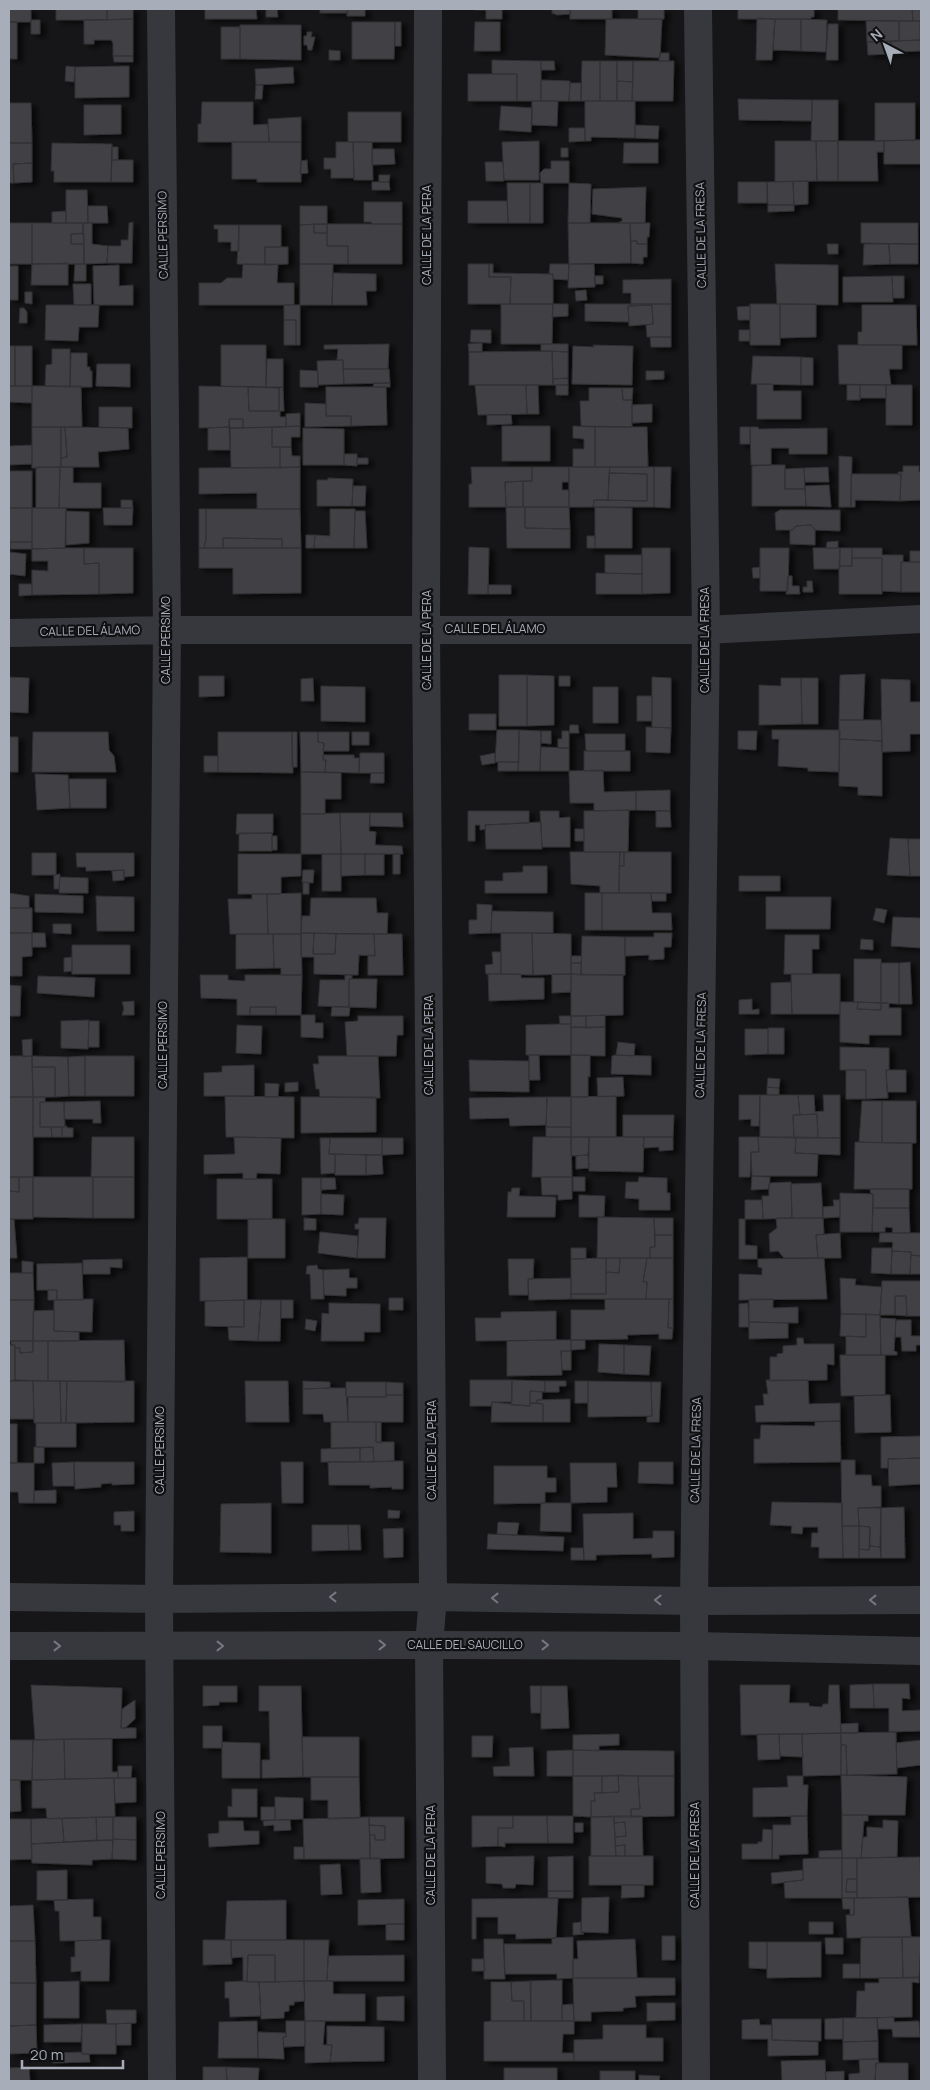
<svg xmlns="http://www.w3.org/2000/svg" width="930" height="2090" viewBox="0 0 930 2090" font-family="Manrope,sans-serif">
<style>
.building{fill:#404145;stroke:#303034;filter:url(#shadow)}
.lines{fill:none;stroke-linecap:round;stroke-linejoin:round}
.minor{stroke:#37383d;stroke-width:28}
.tertiary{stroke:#37383d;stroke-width:28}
.oneway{stroke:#757881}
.labels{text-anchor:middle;stroke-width:4.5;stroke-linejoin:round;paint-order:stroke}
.street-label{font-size:12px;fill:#a7adb9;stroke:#111113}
</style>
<defs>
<filter id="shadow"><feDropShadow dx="5.5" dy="3" stdDeviation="2.5" flood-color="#0009"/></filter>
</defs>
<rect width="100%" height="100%" fill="#161618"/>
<path class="building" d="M9,9H31V22H9Z
M56,9H107V20H56Z
M107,9H133V19L107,20Z
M205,9H256L257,19H205Z
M277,9L278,17H266V10Z
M320,9H347L348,13H320Z
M347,9H365V16H347Z
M475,9H502V19H486V10H475Z
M552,9H570L571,14L557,15L552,13Z
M570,9H612V19H570Z
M638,9H664V19H638Z
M738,9H814V17H811V19H738Z
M838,9H912L913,21L838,20Z
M912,9H921V21H913Z
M759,18L775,19L772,60H756L757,19Z
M133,19V56H113V43L111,40H94V44H84V20Z
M606,19H662L660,58L605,55Z
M775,19H801V51L773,50Z
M801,19L827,20L826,52L801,51Z
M31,20H40V34H31Z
M866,21H899V41L867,42Z
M899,21H920V40L899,41Z
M9,22H17V59H9Z
M352,22H395L394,59H352Z
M395,22H401V46H395Z
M475,22H500V51H474Z
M828,24H838V60H826Z
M240,25H301V60L240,59Z
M221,27H240V59H221Z
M307,32H312L311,37H315L312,50H308L307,45H304V36H307Z
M920,40L921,51L892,52L891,41Z
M891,41L892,54L868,55L867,42Z
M329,50L340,51V60H329Z
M660,53H669V61H659Z
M113,56H133V62H114Z
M492,60L541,61V101H517V74H492Z
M541,61H554L555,70H541Z
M582,61H600V101H581Z
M600,61H617V101H600Z
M617,61H633V82L617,81Z
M633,61H674L673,101H632Z
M66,66L75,67L74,82L65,81Z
M129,66V97L75,98V67Z
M293,67L294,83L256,85L255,69Z
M468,74H517V101H468Z
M541,80L570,81L569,101H541Z
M617,81L633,82L632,101H617Z
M570,83H581V101H569Z
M256,85H263L262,99H255Z
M738,99L812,100V121L739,120Z
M812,100H838V141H811Z
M532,101H558L557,126L532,125Z
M585,101H635V138L591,137V141H585Z
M202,102H253V125L268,124L269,142H198V124H201Z
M9,103H31L32,143H9Z
M875,103H915V140L875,141Z
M84,105H121V134L84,135Z
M501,106L532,108L531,132L499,130Z
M348,112H401V142H348Z
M301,117V142H269L268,119Z
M635,125L659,126L658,139L635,138Z
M569,128H585V141L569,142Z
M915,140H921V164H884V141Z
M539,141V180H504L502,142Z
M775,141H816L817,181L775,182Z
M816,141H838V181H817Z
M838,141H884V152H877L878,181H838Z
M232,142H301V182H257V179H232Z
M336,142H353L354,178H331V169H324V158H336Z
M353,142H372L373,180H354Z
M9,143H32V163L13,164L14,183H9Z
M52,143L112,144L111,182H54V171H51Z
M624,143H658V163H623Z
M112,147H118V160H112Z
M561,148H568V157H561Z
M372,149H394L395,164L372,165Z
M112,160H133V182H111Z
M307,160L308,173L300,174L301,161Z
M551,161H569V183H541L540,173L544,169H551Z
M485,162H503L504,181H486Z
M32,163V182L14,183L13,164Z
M379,175H390L389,182H379Z
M793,181H808V204L794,205Z
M793,181L794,205H768L767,182Z
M372,182H389L390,190H372Z
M738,182H767V203H738Z
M507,183H530V223H508Z
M530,183H543V223H530Z
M569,183L591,184L590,223H568Z
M646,187L645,223H618L622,221V218L592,214L593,189Z
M66,190H87L88,223H66Z
M468,201H507L508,223H468Z
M364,202H402V224H372L371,222H364Z
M768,205H794V211L768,212Z
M88,206H107L108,223H88Z
M300,206H327V224L300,225Z
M66,211V223H52V212Z
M133,222L132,263H107L108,246H121V240H128L129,223Z
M9,223H32V264H9Z
M32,223H83V234H71V244H84V264H32Z
M83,223H92V244L108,246L107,263L84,264Z
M568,223H630L631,263L569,264Z
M630,223H650L649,237H647V244H637V241H631Z
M861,223H918V244L861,243Z
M314,224V233H327V246H348V264H300V225Z
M314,224H327V233H314Z
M327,224H402V264H348V246H327Z
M214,225H239V251H231V242H218V229H214Z
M239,225H281V247H265V265L237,264Z
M83,233H84V244H71V234Z
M631,241H637V244H647V257H643V264L631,263Z
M827,244H838V254H828Z
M864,244H889L890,264L863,265Z
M889,244H918V264H890Z
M265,247H288V264L265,265Z
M68,263V285H31L32,264Z
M75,264H86V281H74Z
M243,264H278L277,283H294V305H199V283H221L227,278H242Z
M300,264H333L332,305H300Z
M468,264H489V277H511L510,304H468Z
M489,264H493V273L553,274V304H510L511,277H489Z
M550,264H569L568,280L553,279V274H549Z
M569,264H594L595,287L568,288Z
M775,264L838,265V305L777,304Z
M119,265V286L133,285V305H94L93,266Z
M9,266H18V300H9Z
M333,273L376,274V291H366L367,305H332Z
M595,276H603V284H595Z
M892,276H904V298H893Z
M892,276L893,302H843V277Z
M671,279V304H631V293H623V280Z
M73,284H91V305H74Z
M586,290L587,300L576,301L575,291Z
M25,292H32V304L25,303Z
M501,304H553L552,344H501Z
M553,304H568V316L552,317Z
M585,304H631V306H628L629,322L585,321Z
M631,304H671V337H647L646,325L653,324L652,305L631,306Z
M750,304H780V345H750Z
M780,304H816V337L780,338Z
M46,305H99L98,327H79L78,341L45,340Z
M284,305H300V345H296V320H284Z
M652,305L653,324L629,326L628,306Z
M862,305H916L917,345H858V332H862Z
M750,306V320H738L737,307Z
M20,308H24L27,312V323H19Z
M284,320H296V345H284Z
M471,330H491V343L470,342Z
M739,330H750V341H739Z
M650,337H671V347H651Z
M482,343V352H469L468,344Z
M389,344L388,369H343V360H337L338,349H324V345Z
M541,344H568V352L541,351Z
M221,345H266V387L221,386Z
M593,345L633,346L632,385L572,384L573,346L594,347Z
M838,345H902V369H889L891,385L839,384Z
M9,346H15V386H9Z
M15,346H32V386H15Z
M52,349H70V387L45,386L46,365L52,364Z
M552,351L568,352V378L553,379Z
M552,351L553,385H469V352Z
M71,353H87V367H90V371H92V387H70Z
M753,356L801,357V385L751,384Z
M801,357L813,358V385H801Z
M267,359H283V387H266Z
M343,360L344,384L318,385L317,361Z
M97,364H130V387L96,386Z
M343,369H389L390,383L344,384Z
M300,370L318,371V387H300Z
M646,371H664V379L646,380Z
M568,378V385H553V379Z
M374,383H390V387H373Z
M757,384H773V391H801V419H757Z
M475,385H526L527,414L478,415Z
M526,385H538L539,414H527Z
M556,385H568V395H556Z
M847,385H860V400H847Z
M860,385H886V398H860Z
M886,385H912V425H886Z
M9,386H32V403L9,402Z
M32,386H81L82,427H32Z
M199,386L248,387L249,411H279V388L283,387L284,411H280V417H286V427L243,428V419H229V427L199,428Z
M248,387L279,388V411H249Z
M326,387H386L387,425L351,426V416H326Z
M589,388H622L623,400H632V427L581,426L580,401H589Z
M622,388H633L632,400H623Z
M305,403L326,404V416H351V426L305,427Z
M652,404V422L632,423V405Z
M99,407H132V428L99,427Z
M300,413V426L286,427V414Z
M487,415H511L512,424L487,425Z
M229,419H243V428H230Z
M300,426V437H291V447H272V427Z
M502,426H550V461H502Z
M573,426L595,427V467H573V449H584V439L573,438Z
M32,427H61V467L32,468Z
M61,427H65L67,457L61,458Z
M65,427L128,428L129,449L98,452L99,467H61V458L67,457Z
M272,427V447H280V468H231L230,428Z
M595,427H647L648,467H595Z
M740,427H750V444H740Z
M750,427H758L759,429L827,428V454H789V448H771V465H751Z
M208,428L229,427L230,450H208Z
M303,428L344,429V465H303Z
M32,445V464L9,465V446Z
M280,447H291L292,456H300V467L280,468Z
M344,454H357V466L344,465Z
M839,456L852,457L851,507H839Z
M357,458H368V464H357Z
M771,465H785V489H805L806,506H752V466Z
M903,466H919V472H921V500L900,501L901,474L898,475V472H903Z
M36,467H60L59,508H36Z
M60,467H73V483H101V508H59Z
M300,467V509H257V493L199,494V468Z
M471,467H532V481L505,482L506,507H469V484H472Z
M532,467H569V482H562V490H569V507H523V481H532Z
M569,467H610L608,500H594L593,507H569Z
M610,467H654V507H593L594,500L647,501V474L609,473Z
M654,467H671L670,508L654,507Z
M828,467L829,482H805L804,468Z
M804,468L805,489H785V469Z
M9,471H32V508H9Z
M609,473L647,474V501L608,500Z
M851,474H901L900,501L855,500V507H851Z
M328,478L353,479L352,506H317V480H328Z
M523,481V507H506L505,482Z
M829,485L831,507L806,506L805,486Z
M353,486H366L365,506H352Z
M121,500H132L133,508H121Z
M506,507H525V528L570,529V548H507Z
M525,507H569L570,529L525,528Z
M595,507L632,508V548H595Z
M9,508H32V542H10L9,549Z
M32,508H66L65,548L32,549Z
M103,508H133L132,525H104Z
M199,509H206V539L204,548H199Z
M206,509H300L301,548H282V539L223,538V548H204L206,539Z
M330,509H355L354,548H314L315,535L330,536Z
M780,510H840V531L815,530L811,525L796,526L793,530H776L775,513Z
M66,511L89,512V543L66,545Z
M355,511H365L367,548H354Z
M811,525L815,530V545L790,544V530H793L796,526Z
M306,535H315L314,548H306Z
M587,536H595V548H587Z
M223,538L282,539V548H223Z
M838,541V548H826L827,542Z
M10,542H32V549H10Z
M469,547L489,548L488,594H468Z
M65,548H84V564L99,563V594L32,595V570L48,571V561H32V549Z
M84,548H133V593L99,594V563L84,564Z
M199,548H301V593L233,594V568H199Z
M642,548H670V593L642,594Z
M760,548H789L788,591H760Z
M813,548H840V569H814Z
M840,548H852V566H839Z
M852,548H882V555H903V562H901V592L882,591V558H852Z
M910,551H921V562H910Z
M9,552L26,554L25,576L9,574Z
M605,555H642V574L605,573Z
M852,558H882V594H839V566H852Z
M901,562H921V592H901Z
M760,567V578H753L752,568Z
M596,573L642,574V594H596Z
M788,576H792V586H799L800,594H786Z
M807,581H812L813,592H803V587H807Z
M19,584H32V595L19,596Z
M488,585H511V594H488Z
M865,674L863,720H839L840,675Z
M499,675H527V726H499Z
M527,675L554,676V725L527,726Z
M199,676H224V696L199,697Z
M559,676H570V686H559Z
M9,677L29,678L28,713L9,712Z
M652,677L671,678V728L652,727Z
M313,678L314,701H301V679Z
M781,678H801L802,724L759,725V685L781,686Z
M801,678H818V724H802Z
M881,679L910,680V702H921V734H910V751L882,752Z
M321,686L365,687V722L321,721Z
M593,687H618V723H593Z
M637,696H652V721H637Z
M469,714H496V730H469Z
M839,720H881L882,741L839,739Z
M570,725H578L579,733H569Z
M646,727L671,728L670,753L646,752Z
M497,730H519V762H495Z
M519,730L541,731L540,771H518Z
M772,730H840L839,772L808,771V768L778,766L779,739H772Z
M541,731H551V744L541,743Z
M562,731H569V748H558V739H562Z
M738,731H757L756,750L738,749Z
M33,732H108L109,750L114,756L116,772H32Z
M218,732H292L293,773L218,772Z
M292,732H297V767H292Z
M300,732H318V742L324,743L323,760H326L325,772H301Z
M318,732H349V751H323L324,743L318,742Z
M352,732H369V745H352Z
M585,734H625V751H586Z
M9,737H18V772H9Z
M839,739L882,741V796L858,795V787L839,786Z
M541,747L569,748V771H540Z
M584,751H630V771H584Z
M360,753H384V773H359Z
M495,753V763L482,765L480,756Z
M323,755H354V758H359V773L325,772L326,760H323Z
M204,756H218V772H204Z
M498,762H519L518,771H498Z
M603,770L604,792L636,791V810L594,811V803H570L569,771Z
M301,772L341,773V799H325V814H301Z
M371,773H384V783H370Z
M35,774L68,775L70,808L37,810Z
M69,779H106V808H70Z
M670,790V811L636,810V791Z
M629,810L628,852H584V811Z
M468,811H529V823L485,825L486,829L480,830V825H475V841H468Z
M540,811H559V818L570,817V847H542Z
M656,811H670L671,827H656Z
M340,813H370L369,831L376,832L375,845L402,846L403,854H341Z
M340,813L341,854H301V814Z
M370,813H402L403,827L370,826Z
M237,814H273V833L236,834Z
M541,822L542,849H486L485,825Z
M575,829H584V841H575Z
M239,833H272V851H239Z
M272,836H277V850H272Z
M890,838L908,839L910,876L887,875Z
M908,839H921V876H910Z
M570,852H620L619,893H600V886L571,884Z
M620,852H624V866H619Z
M624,852H671V893H619V866H624Z
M32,853H56V875H32Z
M76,853H134V876L124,877V870L86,871V867H77Z
M238,854H301V876L281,877V894H238Z
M322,854H341V891H322Z
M341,854H365V875L341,876Z
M365,854H384V875H365Z
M393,854H400V874H393Z
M523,866H547V893H485V881H503V873L523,872Z
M124,870V880L113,881L112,871Z
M303,870H314L313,883L302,882Z
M60,874L59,889H54V875Z
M739,876H780V891H739Z
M60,877L88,878V893H59Z
M303,882L309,883V894H303Z
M9,893L29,896V908H9Z
M301,893V934H268L267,894Z
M585,893H602V930H585Z
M602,893H651L652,913H671L672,930H602Z
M651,893H666V901H652Z
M35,894L83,896V913L35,912Z
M252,894H267L268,934H230L228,899H252Z
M96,896L134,897V931H97Z
M766,897H831L830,929H766Z
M311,898H376L377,913H388L387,934L301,933L302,916H310Z
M477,904L492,905L491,933L469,934V920H477Z
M9,908H32V933H9Z
M876,908L887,910L884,923L873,920Z
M492,911L553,912V933H491Z
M893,917L921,918V948L891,946Z
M53,924H71V934L53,933Z
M9,933H32V956L22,957V976H9Z
M32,933H45L46,947H32Z
M301,933H314L313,954H335L336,934H374L375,956L359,955L358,975L314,974V957H301Z
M314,933L336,934L335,954H313Z
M501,933H532L533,975L501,974Z
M532,933L571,934V974L533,975Z
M654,933H672L671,947H664V959L649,960V955L625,956V937H654Z
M236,934H273L274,968L236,969Z
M273,934H301L302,975H281V968H274Z
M374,934H402L403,975H368V955L375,956Z
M785,935H819V949H812V974H784Z
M582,936L625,937V975H581Z
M861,939L873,940V950L860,949Z
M72,945H130V974H72Z
M492,952H501V974H486L485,965L493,964Z
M571,956H582L581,963H571Z
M72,957V971L64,972V958Z
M854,959H881V1003L854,1002Z
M910,962L912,1004H899V963Z
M571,963H581V975L571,974Z
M881,963H899V1004L881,1003Z
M488,974H521V978H544V999L489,1001Z
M552,974H571V992L552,993Z
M571,974L623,975V1015L571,1016Z
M791,974H840V1014H792Z
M200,975H228V980L245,981V975H302L301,1015H276V1007H250V1015H237V999L201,998Z
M345,975H352V978L349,979V1007L318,1006L320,980H345Z
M38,976L95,978L94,997L37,993Z
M349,979H377L376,1008L349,1007Z
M791,982L792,1014H771V983Z
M9,985L21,986L20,1016H9Z
M752,999V1010L759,1009V1014H739V1000Z
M134,1001V1015H122L124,1008L122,1002Z
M840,1002H858L857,1009L881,1010V1003H889V1008H901V1035H869V1044L840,1042Z
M858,1002L881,1003V1010L857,1009Z
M250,1007H276V1015H250Z
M332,1007H350L349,1016H331Z
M301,1015H315V1023H323V1038L301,1037Z
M605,1015V1027L586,1028V1016Z
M358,1016H403V1035H397L396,1056H347L345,1022L358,1021Z
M559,1016H571V1024H560Z
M571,1016H586V1028L571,1027Z
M89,1020L88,1049L61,1048V1021Z
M89,1021H99V1047H88Z
M560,1024H571V1055H526V1025Z
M237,1025L262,1026L261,1054L236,1053Z
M571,1027H605V1056L571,1055Z
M768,1028H784V1054H768Z
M745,1029H768V1054L745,1055Z
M32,1039V1056L23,1057L22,1040Z
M618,1042L635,1044L634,1056L616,1055Z
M840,1047L889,1048V1070H886L888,1098L866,1099V1070H840Z
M529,1055H539L540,1080H529Z
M571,1055H590V1077L588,1076V1097H571Z
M616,1055L651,1056V1075L611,1074L612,1056Z
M9,1056H32L33,1097H9Z
M32,1056L68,1057L69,1096L55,1097V1067H32Z
M85,1056H134V1096H85Z
M85,1056V1096H69L68,1057Z
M318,1056H378L380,1098L320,1097L319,1089H316L313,1064H319Z
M469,1060L529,1061V1092L470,1091Z
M254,1065V1096H204V1073L222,1072V1066Z
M32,1067H55V1097H33Z
M846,1070H866V1099H846Z
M886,1070H906V1092H887Z
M623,1077L624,1096L598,1097L597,1078Z
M768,1078L780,1079L779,1088L767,1087Z
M298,1082V1091L285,1092V1083Z
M265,1083L279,1084L278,1097H265Z
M767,1087L779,1088V1095H767Z
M739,1095H760L759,1126H751V1119L739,1120Z
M760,1095H798L800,1115H793L794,1138L760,1137Z
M798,1095H814L815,1112L824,1111L823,1095H840V1138H818L817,1114L800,1115Z
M225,1096L294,1097V1138L226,1137Z
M616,1096V1137H571V1097Z
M9,1097H33V1177H9Z
M33,1097H45V1102H40V1127H51L52,1137H33Z
M301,1097H376V1132L301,1133Z
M547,1097L546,1125L510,1126L509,1118L470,1119L469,1098Z
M547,1097H571V1127H546Z
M100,1101L101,1123H93V1119H64V1102Z
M862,1101H882V1143L859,1142Z
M882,1101H916V1143H882Z
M40,1102H64L65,1127H40Z
M817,1114L818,1138H794L793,1115Z
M623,1115H674L673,1137H623Z
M67,1126V1128H73V1137H62V1127Z
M51,1127H62V1137H52Z
M546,1127H571V1137H546Z
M92,1137H134V1177H91Z
M234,1137L281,1138L280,1174L257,1173L256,1179H243V1173L204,1174V1155L235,1154Z
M533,1137H571L572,1177H532Z
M571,1137H589L588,1155L571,1156Z
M589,1137H644L643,1172L589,1171Z
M644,1137H673V1150L659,1151V1147L643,1148Z
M739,1137H758L759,1152H751L750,1177H739Z
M758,1137H796L795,1153L818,1154L817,1176H752L751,1152H759Z
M796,1137L840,1138V1155L795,1153Z
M320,1138H330L329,1154H335V1173L321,1174Z
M330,1138H382V1155L329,1154Z
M382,1138H403V1154L382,1155Z
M855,1142L912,1143V1189H854Z
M335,1154L366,1155V1175H335Z
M366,1155H382L383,1174L366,1175Z
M588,1155L589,1168L576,1169V1156Z
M752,1176L770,1177L769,1189L751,1190Z
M9,1177H19V1192L9,1191Z
M19,1177H33V1219H9V1191L19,1192Z
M33,1177H93V1218L33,1217Z
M93,1177H134V1218H93Z
M541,1177H572V1199L558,1200V1195H542Z
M573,1177H585V1191H573Z
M639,1177L667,1178V1193H670V1210H639V1199L625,1198L626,1182H638Z
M302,1178H321V1214L302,1215Z
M321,1178H335L336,1189L321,1190Z
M217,1179H272V1219H217Z
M791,1182L792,1218L763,1219L762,1196H769V1183Z
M821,1183L823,1218H792L791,1184Z
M512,1188H520L519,1196L556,1197L555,1217H507L508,1192H511Z
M870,1189H909V1208H873V1194H871Z
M840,1193L873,1194L872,1232H840Z
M321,1194L344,1195L343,1215L321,1214Z
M579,1195L605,1196L604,1217H579Z
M745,1200H762L763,1219H745Z
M833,1200H840V1217L823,1218V1207L834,1206Z
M873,1208H909L910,1233H892L893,1228L885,1227V1232H872Z
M598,1217L654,1218L655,1247H650V1258H597Z
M304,1218L316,1219V1230H304Z
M359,1218H386L385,1258H357L359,1229H355V1224H358Z
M654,1218H673V1235H655Z
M776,1218H823L824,1234L816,1235L818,1258H784L778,1251L770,1252L769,1234L777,1228Z
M9,1219H14L17,1258H9Z
M248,1219H285V1258H248Z
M739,1219H745V1245L757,1246V1259H739Z
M320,1232L358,1236L357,1258L318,1253Z
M840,1233L841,1258H818L816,1235Z
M880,1233H921V1256L911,1255V1252L892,1251L893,1242H879Z
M655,1235H673V1258H650V1247H655Z
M571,1248H586V1259H571Z
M872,1248H892L891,1274L871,1273Z
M892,1251L911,1252L910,1274H891Z
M911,1255L921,1256V1274H910Z
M247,1257V1300L200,1301V1258Z
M606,1258H620L619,1273L606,1272Z
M606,1258V1294H571V1259Z
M620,1258H647L643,1282H647L646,1299H571V1294H606V1272L619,1273Z
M647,1258H673V1299H646L647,1282H643Z
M824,1258L827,1299L739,1300V1274L762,1275V1268L758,1267V1259Z
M122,1259V1268L110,1267V1274H83V1260Z
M508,1259H534L533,1279H528V1295H509Z
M22,1261L33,1262V1273H22Z
M82,1263L83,1300H57V1290H37V1264Z
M317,1265L318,1269L323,1270L324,1299H311L310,1274H306L307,1266Z
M349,1269V1278H357V1288H346V1296L324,1295L323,1270Z
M9,1273H33L34,1300H9Z
M571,1278V1299L529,1300L528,1279Z
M840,1278L856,1279L855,1285L882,1287L880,1315L841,1314Z
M882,1281H921V1316H907L906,1296H895V1315H880Z
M48,1290H57V1300H48Z
M895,1296H906L907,1316L895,1315Z
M389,1298H403V1310H389Z
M93,1299L92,1332L54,1331V1300Z
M605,1299H669L668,1328H673L672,1339H659V1334L627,1335L628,1339L571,1340V1310H605Z
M669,1299H673V1328H668Z
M749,1299H773V1308L798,1307V1323L749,1322Z
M9,1300H34L33,1341H9Z
M244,1300H261L258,1341L229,1340L228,1327H244Z
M244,1300V1327L205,1326V1301Z
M261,1300H281L280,1341H258Z
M281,1300H293V1318H281Z
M329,1303L380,1304V1332H364V1341H321L322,1313L329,1314Z
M748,1303L749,1327H739V1304Z
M54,1310V1331L79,1332V1341H33V1311Z
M556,1311V1340L476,1341L475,1318H501V1312Z
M841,1314H866V1337L840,1336Z
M866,1314L880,1315L881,1355H846V1336L866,1337Z
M880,1318L896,1319L894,1351L897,1352V1355H881Z
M306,1319L317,1321L315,1331L305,1329Z
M896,1320H911V1336H921V1345H916V1351H902L901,1337H895Z
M749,1322L788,1323V1338L749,1339Z
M797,1338H803L804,1344H834V1365L827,1364V1380L770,1381V1357H777V1354L783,1353V1346L797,1345Z
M124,1340L125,1382L48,1381V1341Z
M556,1340H571V1351H561L562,1375L507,1376V1341Z
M571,1340H585V1349L571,1350Z
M11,1341H33V1352L20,1353V1348H15V1345H11Z
M33,1341H48V1381L15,1380V1348H20V1353L33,1352Z
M599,1344L624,1345V1374L598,1372Z
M9,1345H15V1380L9,1381Z
M624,1345L651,1346L649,1375L624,1374Z
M561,1351H571V1370H562Z
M840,1355H885V1395L841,1396Z
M470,1380H512V1402H492L491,1406H470Z
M512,1380L545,1381V1392L530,1391V1406L511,1405Z
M766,1380H808L809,1404L840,1403V1421L756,1422L755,1406L764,1405L763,1394H768Z
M9,1381H33L34,1419H9Z
M33,1381H60L61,1423H34Z
M60,1381H67L66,1423H61Z
M67,1381H134V1422L66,1423Z
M245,1381H288L289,1422H246Z
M303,1381L330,1382V1388L303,1389Z
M545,1381H566V1386H559V1392H545Z
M575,1381H588V1403H575Z
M588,1381L651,1382L652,1416L588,1417Z
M346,1382H386V1397H346Z
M386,1382L403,1383V1395H386Z
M651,1382H661L659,1422H647V1417L652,1416Z
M330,1388H346L348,1422H324L323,1414H303V1389Z
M530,1391L542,1392V1400H537V1403H530Z
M386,1395H403V1422H348V1397H386Z
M885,1395H890L891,1432L855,1433L854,1396Z
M570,1399V1422H543V1404L537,1403V1400Z
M492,1402L530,1406V1403L543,1404V1422H491Z
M840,1421L841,1462L754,1463V1439H760L761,1425L815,1426V1422Z
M331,1422H376V1442H394V1461L374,1462L373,1447L331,1448Z
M376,1422H381V1443L376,1442Z
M36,1423H76V1447H36Z
M9,1424H17V1463H9Z
M921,1436V1458L888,1459V1468H881V1437Z
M34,1447H44V1463H34Z
M373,1447L374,1462H360V1448Z
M360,1448V1462H321V1449Z
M921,1458V1484L889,1486L888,1459Z
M841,1460H855V1475H871L872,1486H881V1507L858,1508L859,1526H842Z
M403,1461V1489H392V1487L370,1488V1485H329L328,1462Z
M74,1462H134V1484L112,1485V1483L101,1484V1487L75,1489Z
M74,1462V1486H53L52,1463Z
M281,1462H303V1503H282Z
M639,1462H673V1484L638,1483Z
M9,1463H34V1503H19L18,1492H9Z
M570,1463H616L617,1487H607V1502L571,1503Z
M494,1466H547V1478H556V1492H545V1503L494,1504Z
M56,1490V1503H34V1491Z
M772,1502L842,1503L843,1558H819V1547H811L812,1533H818V1527H803L802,1534L791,1533L792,1526L770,1525Z
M271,1503V1553L220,1552L221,1504Z
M541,1503H571V1532L540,1531Z
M904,1507L905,1558H881V1508Z
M858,1508H881L880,1547L870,1546V1527L859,1526Z
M388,1510L400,1511L399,1518H388Z
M134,1511V1531H121V1525H114V1512Z
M633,1513V1539L653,1538V1531H674V1557L652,1558V1554L596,1555V1560H584L583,1514Z
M498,1522L519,1523L517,1535L497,1534Z
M312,1525H348L349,1550L312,1551Z
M348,1525H360L361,1550H349Z
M842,1526H859V1558H843Z
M859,1526L870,1527L869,1550L859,1549Z
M403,1528V1557L384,1558L383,1529Z
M488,1534L564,1537L563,1551L487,1549Z
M870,1546L880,1547L881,1558H859V1549L869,1550Z
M571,1548H583L584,1560H571Z
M873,1684H909L910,1699L902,1698V1711L921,1710V1731L889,1732V1708H874Z
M873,1684L874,1708H850V1685Z
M31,1685L122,1688L121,1728H136V1738L35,1740Z
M740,1685H790L789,1703H809V1706L822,1707L823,1704H828L829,1685H839L841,1733L741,1735Z
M203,1686H237V1702H219V1705L203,1706Z
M259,1686H301L303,1777L262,1778V1760H270L269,1711H259Z
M530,1686H541V1713H531Z
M541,1686H567L569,1728L541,1729Z
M135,1700V1719L125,1728H121L122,1709Z
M858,1723V1733H841L840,1724Z
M203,1726H222V1748H203Z
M896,1732L897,1774L847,1775L846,1745H841V1733Z
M841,1733V1775L803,1776L802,1734Z
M619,1734V1745L599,1746V1751L573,1750V1735Z
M757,1734H779L780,1759L758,1760Z
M779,1734H802L803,1757L780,1756Z
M472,1736H493L492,1757H472Z
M302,1737H359V1777H303Z
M64,1739H112V1772H118V1778L65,1779Z
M64,1739L65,1779L32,1780L33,1740Z
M9,1740H33L32,1780H9Z
M921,1740V1765L897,1768L896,1743Z
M222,1742L260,1743V1778H222Z
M841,1745H846L847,1775H841Z
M533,1747L534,1776H494L493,1767L510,1766L509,1748Z
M573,1750L674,1751V1776H573Z
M573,1750V1776H547V1751Z
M118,1766H132L131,1778H118Z
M618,1775L638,1776L640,1809H631V1817H591V1801H595L594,1793L619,1792Z
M618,1775L619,1792L602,1793V1776Z
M841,1775L907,1777L905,1815H842Z
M573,1776H602V1793H594L595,1801H591V1817L573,1816Z
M638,1776H674V1816L631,1817V1809H640Z
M787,1776H803V1785H808L807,1816L753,1817V1788L788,1787Z
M311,1777H359L360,1818L328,1819V1800H311Z
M114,1778H136V1802L115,1803Z
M114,1778L115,1817L47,1819L46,1808H32V1780Z
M9,1780H20L21,1811L9,1812Z
M232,1789H257V1817H228V1806L232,1807Z
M275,1797L303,1798V1819L275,1820Z
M261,1807H275V1820H261Z
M842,1815H868V1821H864L861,1858H842Z
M472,1816H513V1828H498V1846L472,1847Z
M513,1816H547L548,1843H505V1847L498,1846V1828H513Z
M547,1816H573V1843H548Z
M614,1816H642L643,1856H625V1845L615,1846V1837L626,1836L625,1822L614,1823Z
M614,1816L616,1856H591V1817Z
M791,1816H807L808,1854L779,1855V1859H772L773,1825H791Z
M96,1817H113V1840H97Z
M96,1817L97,1840L64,1842L62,1818Z
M113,1817H136V1840L113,1839Z
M369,1817H404V1858L370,1859V1835H375V1840H385V1826L369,1825Z
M369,1817L370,1859H304L303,1819Z
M62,1818L64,1842L31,1844V1819Z
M9,1819H31L32,1859L9,1860Z
M275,1820H290L291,1830L274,1831V1825L264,1826L263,1821Z
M883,1820L898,1821L897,1857L861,1858L863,1837H867V1827L883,1828Z
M219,1821H243L244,1831H259V1844L209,1847L208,1834L219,1833Z
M625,1822L626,1836L615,1837L614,1823Z
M575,1823H583V1832H575Z
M369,1825L385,1826V1840H375V1835H370Z
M763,1829L772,1830V1859H742V1844H758V1842H762Z
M113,1839L136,1840V1860L112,1859Z
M113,1840L112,1859L92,1860V1865L32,1863L31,1844Z
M625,1845V1856H616L615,1846Z
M294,1847H304V1859H294Z
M842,1850V1858H819V1851Z
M534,1856L533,1885L516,1884L515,1888H503L502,1884L486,1883V1857Z
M573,1856V1891H548V1857Z
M589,1856H653V1885H589Z
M920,1857L921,1897L857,1898V1858Z
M360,1858H380L381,1892L361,1893Z
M819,1858H842V1898H785L784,1882L803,1880V1859Z
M842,1858H857V1879H847L846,1892H857V1898H842Z
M340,1864L342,1894L321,1895L320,1865Z
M67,1870V1900H37V1871Z
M803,1870V1880L772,1884L771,1873Z
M847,1879H857V1892H846Z
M622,1885H644V1897L621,1898Z
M548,1891H573V1898H548Z
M609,1897L608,1933L581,1932L582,1898Z
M908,1897L911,1937L847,1938L846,1915H854V1898Z
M558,1898L556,1938L516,1939V1934H498V1917H476V1939H472V1899Z
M842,1898H854V1915H850V1909H843Z
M93,1899V1917H101V1940L60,1941L59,1911H55L54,1900Z
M404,1899V1924L358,1925V1900Z
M286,1900V1940H225L227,1901Z
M33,1905L35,1941H9V1906Z
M581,1922V1932L584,1934L573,1935V1923Z
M809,1922H833V1934H809Z
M386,1924H404V1940H386Z
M662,1936H675V1960H662Z
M573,1937V1978L557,1979V1974H505L504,1944H552V1938Z
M861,1937H902L903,1978H860Z
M902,1937H921L919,1978H903Z
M825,1938H843V1954H826Z
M484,1939H503L505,1979H484Z
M635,1939L637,1978H573V1959H578L577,1941Z
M101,1940H110L109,1981H81V1971L71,1972V1957H75V1941Z
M203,1940H231L232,1964L203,1965Z
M231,1940H304V1981L275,1982V1955H248L247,1982L243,1981V1957L231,1958Z
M304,1940H329L327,1981H304Z
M9,1941H35L36,1983H9Z
M749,1942H767V1969L749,1968Z
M767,1942H821V1977L767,1978Z
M248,1955H275V1982H247Z
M404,1955V1981H327L328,1956Z
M472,1959H484L485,1971H472Z
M843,1964H860V1978H843Z
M919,1977V1983L912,1982V2017L856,2018L857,1991H865V1983H879V1978Z
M573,1978H675V1995L635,1996L636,2007L623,2008V2011L591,2012V2021H574Z
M562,1980V2021H531L530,1981Z
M79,1981V2018H44V1982Z
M243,1981L259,1982L261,2016L230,2017L229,1998H225V1982Z
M304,1981H333V1994H365V2021H305Z
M304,1981L305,2001L294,2002V2005H289V2011L284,2012V2018L261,2019L259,1982Z
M531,1981V2021H524V2001H512L511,1982Z
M491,1982H511L512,2001H524V2021H491Z
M9,1983H36V2025L9,2026Z
M404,1996V2021L377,2020V1997Z
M647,2003H675V2020L647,2021Z
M573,2004L574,2021H562V2005Z
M106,2010H136V2023L107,2024Z
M894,2017V2022L919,2021L920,2037H893L892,2029H878L877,2018Z
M843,2018H877L878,2041L843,2042Z
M843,2018V2039H825V2019Z
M759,2019L760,2025H772V2040L818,2042V2055L768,2056V2039H742V2020Z
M772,2019H821V2041L772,2040Z
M257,2021L258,2058H218L219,2022Z
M286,2021H305V2046L284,2047L283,2037H286Z
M305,2021H325L323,2045H332L330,2062L305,2063Z
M491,2021H574V2034H563L562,2053H574V2061H484V2022Z
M131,2023V2045H116V2024Z
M82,2024H116V2054H82Z
M82,2024L81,2042H44V2025Z
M36,2025L37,2053L9,2054V2026Z
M603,2025H646V2038H663V2061H574V2040L603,2039Z
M327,2026L384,2027V2061L330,2062L332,2045H327Z
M258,2032L286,2033V2037H283L284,2059L258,2058Z
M878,2041V2059L843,2060V2042Z
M82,2052V2054H89L90,2062L53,2063L52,2053Z
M859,2059H878L879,2063H876L875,2081H849V2074L860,2073Z
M825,2060L826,2081H782L781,2061Z
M876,2063H908V2081H875Z
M29,2067L30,2081H9V2068Z
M203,2067H226L227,2081H203Z
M226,2067L259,2068L258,2081H227Z
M504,2068H557V2081H504Z
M600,2071H635V2081H600Z
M844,2071V2081H826L825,2072Z
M639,2075L660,2076L659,2081H639Z"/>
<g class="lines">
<path class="minor" d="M161,9L167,630L159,1599L162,2081
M428,9L426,629L433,1597L429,1645L432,2081
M9,633L167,630H706L921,619
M696,2081L694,1601L706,630L698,9"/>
<path class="tertiary" d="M9,1597L159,1599L433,1597L694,1601L921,1600
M9,1646L429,1645L694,1646L921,1651"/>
</g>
<defs><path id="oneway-chevron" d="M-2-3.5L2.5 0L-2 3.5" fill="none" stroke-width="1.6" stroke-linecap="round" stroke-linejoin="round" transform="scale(1.25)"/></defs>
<g class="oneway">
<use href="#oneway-chevron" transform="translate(333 1597) rotate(180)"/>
<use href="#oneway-chevron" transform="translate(495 1598) rotate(-179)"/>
<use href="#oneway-chevron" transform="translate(658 1600) rotate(-179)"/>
<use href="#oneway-chevron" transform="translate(873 1600) rotate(180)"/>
<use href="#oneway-chevron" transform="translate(382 1645)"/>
<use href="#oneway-chevron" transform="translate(545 1645)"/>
<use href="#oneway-chevron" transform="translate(57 1646)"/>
<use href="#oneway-chevron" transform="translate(220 1646)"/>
</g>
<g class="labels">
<g class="street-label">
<text transform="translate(163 235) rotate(-91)" y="4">CALLE PERSIMO</text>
<text transform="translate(427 235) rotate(-90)" y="4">CALLE DE LA PERA</text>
<text transform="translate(701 235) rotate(-91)" y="4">CALLE DE LA FRESA</text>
<text x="495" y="633">CALLE DEL ÁLAMO</text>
<text transform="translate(90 631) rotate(-1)" y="4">CALLE DEL ÁLAMO</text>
<text transform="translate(166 640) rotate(-90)" y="4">CALLE PERSIMO</text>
<text transform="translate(427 640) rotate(-90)" y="4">CALLE DE LA PERA</text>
<text transform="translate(705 640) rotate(-90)" y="4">CALLE DE LA FRESA</text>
<text transform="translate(163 1045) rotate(-90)" y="4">CALLE PERSIMO</text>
<text transform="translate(429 1045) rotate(-90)" y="4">CALLE DE LA PERA</text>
<text transform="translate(701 1045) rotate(-89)" y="4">CALLE DE LA FRESA</text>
<text transform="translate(160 1450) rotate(-90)" y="4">CALLE PERSIMO</text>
<text transform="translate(432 1450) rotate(-90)" y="4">CALLE DE LA PERA</text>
<text transform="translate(696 1450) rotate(-89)" y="4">CALLE DE LA FRESA</text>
<text x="465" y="1649">CALLE DEL SAUCILLO</text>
<text transform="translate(161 1855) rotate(-90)" y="4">CALLE PERSIMO</text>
<text transform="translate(431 1855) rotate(-90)" y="4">CALLE DE LA PERA</text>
<text transform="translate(695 1855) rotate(-90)" y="4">CALLE DE LA FRESA</text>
</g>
</g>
<rect width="930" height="2090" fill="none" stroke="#a7adb9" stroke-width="20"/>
<g transform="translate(885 45) rotate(319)" stroke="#111113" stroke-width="4" paint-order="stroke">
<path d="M0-4L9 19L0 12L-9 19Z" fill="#a7adb9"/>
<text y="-8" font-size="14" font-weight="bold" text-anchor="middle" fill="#a7adb9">N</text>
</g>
<path d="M22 2060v8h101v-8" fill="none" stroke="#a7adb9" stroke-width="2.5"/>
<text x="30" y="2060" font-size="15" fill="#a7adb9" stroke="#111113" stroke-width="4" paint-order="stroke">20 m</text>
</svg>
